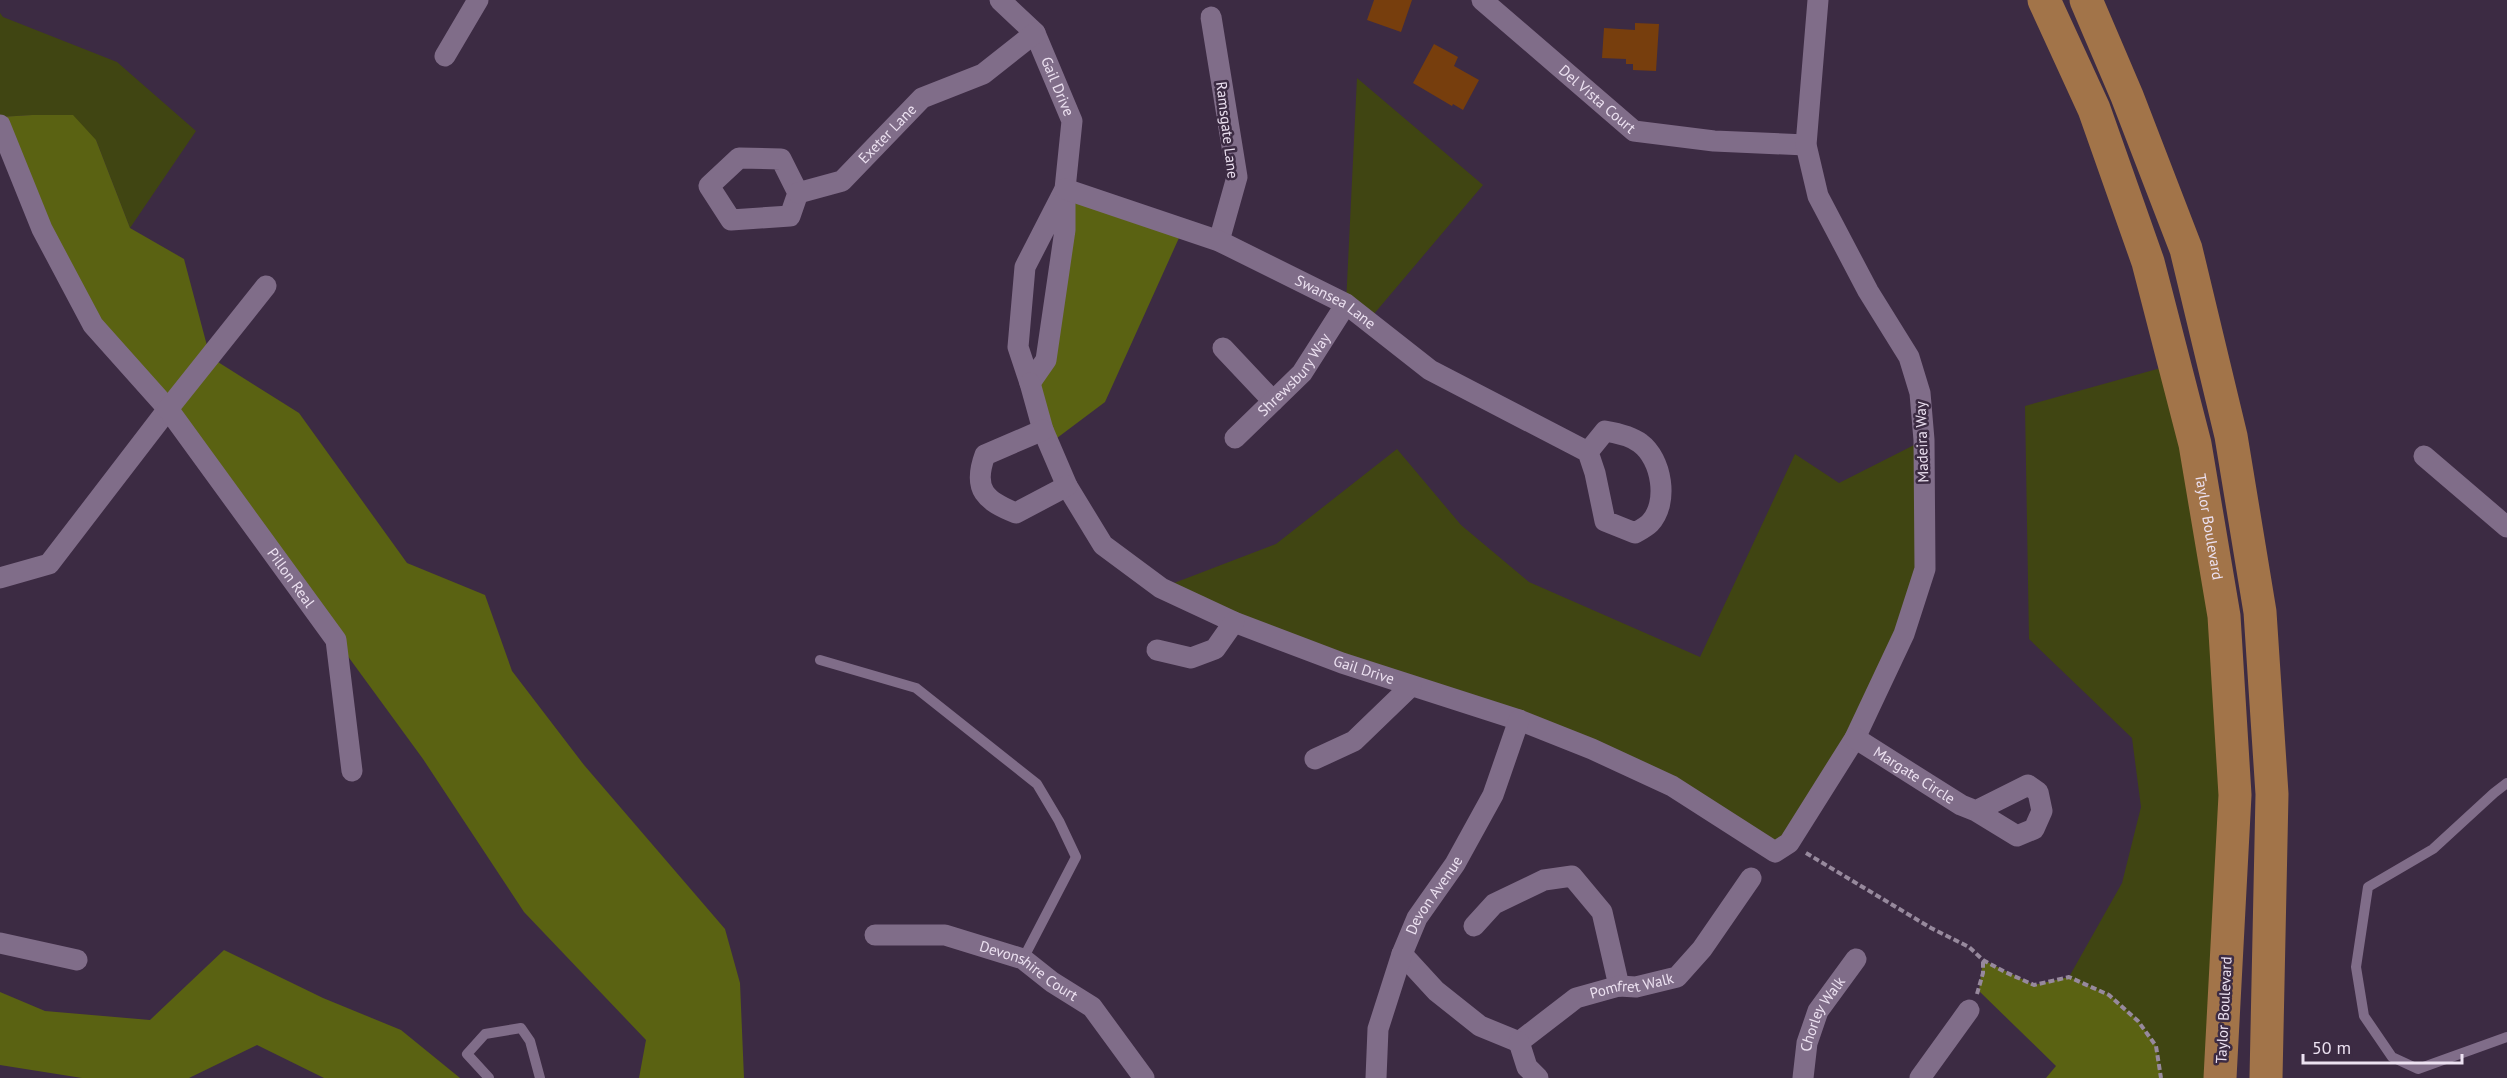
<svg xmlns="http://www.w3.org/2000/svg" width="2507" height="1078" viewBox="0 0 2507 1078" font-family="'PT Sans',sans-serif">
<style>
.green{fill:#404512}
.forest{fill:#5a6212}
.building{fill:#773e0d}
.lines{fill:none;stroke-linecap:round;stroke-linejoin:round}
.path{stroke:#97899d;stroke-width:4;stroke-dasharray:6 3;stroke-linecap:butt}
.lane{stroke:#806d89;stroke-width:10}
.street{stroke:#806d89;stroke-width:21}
.primary{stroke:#a27449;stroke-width:33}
.labels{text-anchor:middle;stroke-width:5;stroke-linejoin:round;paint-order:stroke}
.street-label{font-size:15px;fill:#ece1f1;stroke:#3c2b43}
</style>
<rect width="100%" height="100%" fill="#3c2b43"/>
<path class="green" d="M0,13L3,17L117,62L196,131L130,228L96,140L32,115L0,117Z
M1357,78L1483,185L1368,321L1346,304Z
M2175,364L2224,616L2220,1078H2161L2156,1046L2109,995L2069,977L2122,883L2141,807L2132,738L2029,639L2025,406Z
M1924,440L1925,569L1855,738L1775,852L1672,787L1161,588L1276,544L1397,449L1461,525L1529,582L1700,657L1795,454L1839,483Z"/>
<path class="forest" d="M32,115H73L96,140L130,228L184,259L210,357L299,413L407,563L485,595L512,671L584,765L725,929L740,983L744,1078H639L646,1040L524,912L423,759L336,640L93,325L0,117Z
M1065,189L1183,229L1105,402L1049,444L1030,383L1046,360Z
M224,950L323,998L401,1030L460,1078H324L257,1045L189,1078H82L0,1065V992L45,1011L150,1020Z
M1983,960L2034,985L2069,977L2109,995L2138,1021L2156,1046L2161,1078H2046L2056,1066L1979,991Z"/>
<path class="building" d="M1374,0H1412L1401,32L1367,20Z
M1635,23L1659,24L1656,71L1633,70V64H1626V59L1602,58L1604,28L1635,30Z
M1434,44L1458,57L1454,66L1479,80L1463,110L1453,104L1452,106L1413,83Z"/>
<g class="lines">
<path class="path" d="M1806,853L1931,928L1969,947L1983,960L2005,972L2034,985L2069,977L2109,995L2138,1021L2156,1046L2161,1078
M1977,994L1983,973V960"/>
<path class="lane" d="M820,660L916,688L1037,784L1059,821L1076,857L1023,959
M2507,783L2494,793L2433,849L2368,887L2356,967L2364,1016L2392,1057L2418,1069L2507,1037
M489,1078L467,1054L485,1034L521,1028L530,1041L540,1078"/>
<g class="street">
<path id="s1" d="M1000,0L1035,33L1072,121L1065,189V230L1046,360L1030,383L1018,347L1025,267L1065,189"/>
<path id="s2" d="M1482,0L1634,131L1714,141L1806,145"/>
<path d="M1211,17L1237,177L1219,241"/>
<path d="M445,56L478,0"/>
<path d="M0,125L42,229L93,325L168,409L49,564L0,578"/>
<path d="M739,158L781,159L798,193L790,216L731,220L709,186Z"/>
<path id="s3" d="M1065,189L1219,241L1346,304L1430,370L1588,452L1595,473L1605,521L1635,533C1640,530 1646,527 1650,523C1669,503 1662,459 1640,443C1631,436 1617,433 1605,431L1588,452"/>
<path id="s4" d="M798,193L842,181L922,98L983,74L1035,33"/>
<path id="s5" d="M266,286L168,409L336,640L352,771"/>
<path d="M1223,348L1273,401"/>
<path id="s6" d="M1030,383L1043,430L1067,486L1103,545L1161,588L1234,622L1342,663L1519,720L1592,749L1672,786L1775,852L1789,843L1855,738L1904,634L1925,569L1924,440L1920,393L1909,357L1868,291L1818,196L1806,145L1818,0"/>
<path d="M1043,430L985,455C972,490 986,501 1016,513L1067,486"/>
<path id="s7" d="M1235,438L1302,373L1346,304"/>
<path d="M2424,456L2507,527"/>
<path d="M1157,650L1191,658L1215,649L1234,622"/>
<path id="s8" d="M1855,738L1961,805L1976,811L2017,836L2034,829L2042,811L2038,792L2028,785L1976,811"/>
<path d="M1315,759L1354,741L1411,686"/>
<path d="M1474,926L1494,904L1544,880L1572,876L1602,912L1619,986"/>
<path id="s9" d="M875,935H945L1023,959L1052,982L1092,1007L1144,1078"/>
<path d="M0,943L77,960"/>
<path id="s10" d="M1402,954L1436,991L1480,1026L1519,1042L1576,998L1619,986L1636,987L1677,977L1702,949L1751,878"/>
<path d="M1519,1042L1527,1067L1538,1078"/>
<path id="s11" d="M1376,1078L1378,1029L1402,954L1417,918L1455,864L1493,795L1519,720"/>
<path id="s12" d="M1803,1078L1807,1043L1818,1011L1856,959"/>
<path d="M1920,1078L1969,1010"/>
</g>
<g class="primary">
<path id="s13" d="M2044,0L2094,109L2148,262L2195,444L2224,616L2235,795L2220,1078"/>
<path d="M2086,0L2127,96L2186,249L2231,436L2260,612L2272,794L2266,1078"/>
</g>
</g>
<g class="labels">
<g class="street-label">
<text dy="5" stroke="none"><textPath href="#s1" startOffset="106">Gail Drive</textPath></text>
<text dy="5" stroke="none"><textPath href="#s2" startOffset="152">Del Vista Court</textPath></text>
<text transform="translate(1227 130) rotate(83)" y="5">Ramsgate Lane</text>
<text dy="5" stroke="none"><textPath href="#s4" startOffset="111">Exeter Lane</textPath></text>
<text dy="5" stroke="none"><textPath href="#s3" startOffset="294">Swansea Lane</textPath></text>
<text dy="5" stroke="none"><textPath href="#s7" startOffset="87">Shrewsbury Way</textPath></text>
<text transform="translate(1922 442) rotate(-92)" y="5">Madeira Way</text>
<text dy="5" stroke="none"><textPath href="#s13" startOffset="554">Taylor Boulevard</textPath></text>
<text dy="5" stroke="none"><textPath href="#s5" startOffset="366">Pillon Real</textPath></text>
<text dy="5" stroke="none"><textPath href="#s6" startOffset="470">Gail Drive</textPath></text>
<text dy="5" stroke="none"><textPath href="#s8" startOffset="70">Margate Circle</textPath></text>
<text dy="5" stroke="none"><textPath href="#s11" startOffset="195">Devon Avenue</textPath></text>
<text dy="5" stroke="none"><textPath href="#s9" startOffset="162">Devonshire Court</textPath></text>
<text dy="5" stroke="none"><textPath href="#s10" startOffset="278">Pomfret Walk</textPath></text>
<text transform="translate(2224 1010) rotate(-87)" y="5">Taylor Boulevard</text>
<text dy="5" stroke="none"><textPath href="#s12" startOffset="68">Chorley Walk</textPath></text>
</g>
</g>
<path d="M2303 1054v9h159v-9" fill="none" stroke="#ece1f1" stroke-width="3"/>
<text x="2312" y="1054" font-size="18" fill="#ece1f1" stroke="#3c2b43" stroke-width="4.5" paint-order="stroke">50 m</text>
</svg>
